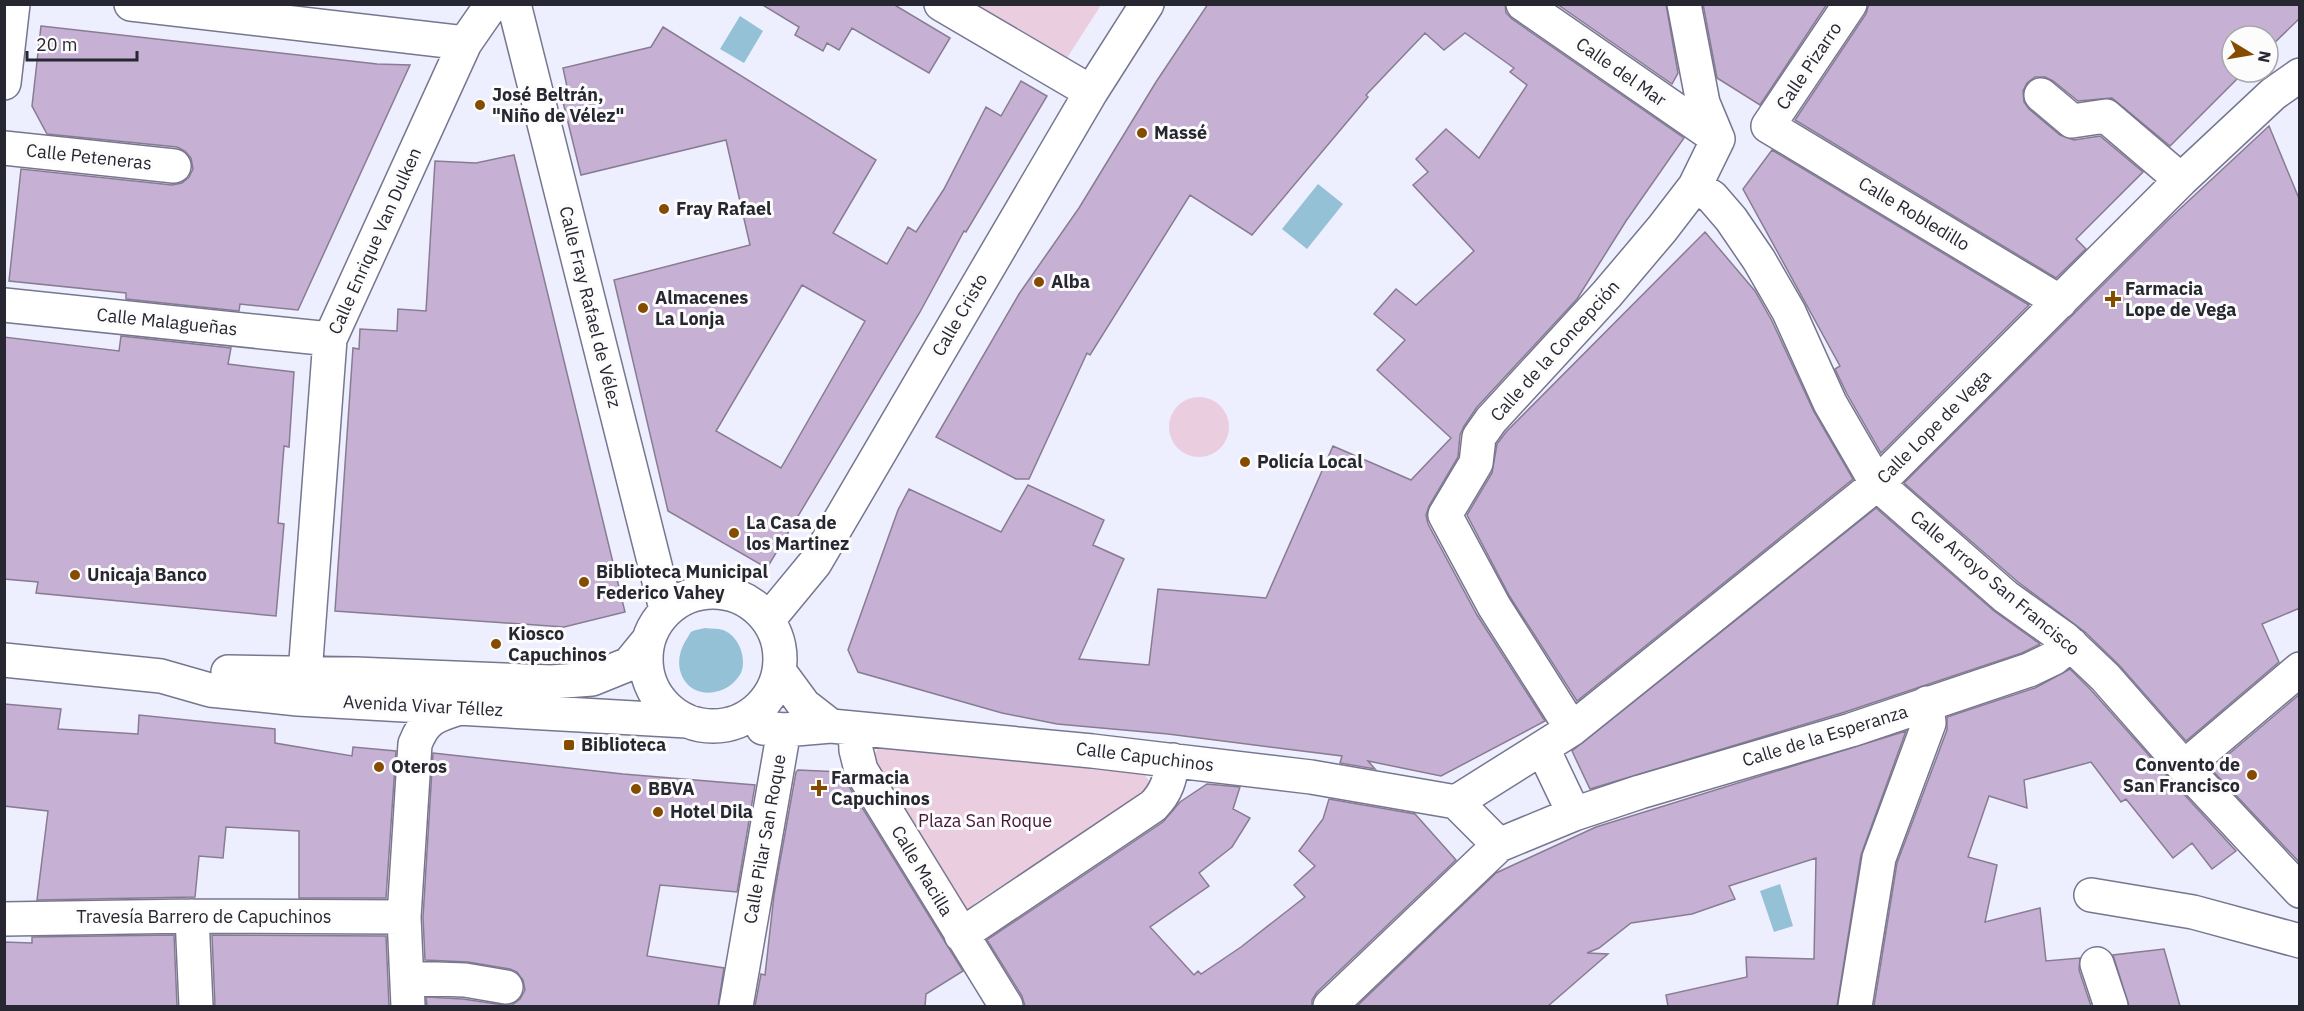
<svg xmlns="http://www.w3.org/2000/svg" width="2304" height="1011" viewBox="0 0 2304 1011" font-family="'IBM Plex Sans',sans-serif">
<style>
.green{fill:#ebcde0}
.water{fill:#94c1d5}
.building{fill:#c6b1d5;stroke:#887c92;stroke-width:1.5;fill-rule:evenodd}
.lines{fill:none;stroke-linecap:round;stroke-linejoin:round}
.minor-casing{stroke:#76778f;stroke-width:36}
.minor{stroke:#fff;stroke-width:33}
.poi-dot{fill:#854c00;stroke:#fcfcfc;stroke-width:2}
.labels{text-anchor:middle;stroke-width:6;stroke-linejoin:round;paint-order:stroke}
.street-label{font-size:18px;fill:#272731;stroke:#fcfcfc}
.poi-label{font-size:18px;font-weight:bold;fill:#272731;stroke:#fcfcfc;text-anchor:start}
.park-label{font-size:18px;fill:#461739;stroke:#fcfcfc}
</style>
<rect width="100%" height="100%" fill="#edeefe"/>
<path class="green" d="M978,5H1101L1067,58Z
M1169 427a30 30 0 1 1 60 0a30 30 0 1 1-60 0Z
M879,747L1142,772L1152,784L1149,800H1134L975,903L972,918L954,911L956,890L866,765Z"/>
<path class="water" d="M740,16L763,31L744,63L720,49Z
M1318,184L1343,204L1307,249L1282,229Z
M705,628C710,629 718,628 723,630C739,636 747,658 741,673C737,680 731,686 724,689C690,704 667,670 686,640C687,639 690,633 691,632C694,630 701,629 705,628Z
M1780,884L1793,926L1774,932L1760,891Z"/>
<path class="building" d="M761,4H893L950,38L929,73L852,28L839,50L827,43L823,51L795,35L799,27Z
M1208,4H1505L1506,13L1512,19L1684,138L1626,221L1577,299L1477,407L1464,426L1460,435L1458,457L1429,506L1426,515L1428,524L1477,615L1545,721L1441,776L1368,761L1375,769L1340,763L1342,756L1168,734L1057,724L1002,713L858,672L848,650L898,510L909,489L1001,532L1028,485L1104,520L1093,545L1124,559L1079,659L1149,665L1158,589L1266,598L1333,446L1411,480L1451,438L1377,370L1405,340L1374,314L1396,289L1416,305L1474,251L1413,185L1428,172L1416,159L1446,129L1479,158L1527,85L1510,72L1514,68L1465,33L1444,50L1425,33L1366,95L1368,97L1252,235L1190,195L1090,355L1087,353L1029,479H1016L936,437L1019,294L1079,208L1156,82Z
M1557,4H1666L1678,73L1672,84Z
M1703,4H1827L1760,105L1717,78Z
M1869,4H2300V18L2268,49V36H2232V72H2244L2170,146L2112,98L2078,101L2053,81L2045,77H2035L2027,83L2023,91L2024,102L2029,109L2060,135L2074,140L2100,136L2143,172L2076,239L2086,249L2056,278L1795,120L1866,14Z
M41,26L377,64L410,65L298,310L240,304L239,311L126,299V293L9,281L21,169L172,185L182,183L189,177L193,169L191,158L185,151L177,147L47,134L32,106Z
M663,27L876,160L833,233L887,264L908,227L916,232L944,189L986,107L1001,116L1021,81L1047,96L966,232L964,231L920,312L767,568L668,511L614,280L750,245L726,140L581,175L562,98L569,96L563,68L651,47ZM802,285L865,321L781,468L716,431Z
M2269,126L2300,201V608L2262,624L2279,662L2186,741L2119,665L2085,632L2018,582L1904,483L2168,220Z
M1772,150L2029,305L1881,453L1847,394L1835,369L1840,366L1743,189Z
M514,155L625,612L564,627L335,611L353,348L359,349L360,329L397,331L398,309L426,311L435,161L476,163Z
M1705,232L1755,291L1772,321L1814,412L1853,479L1577,701L1510,597L1467,515L1492,473L1497,444L1506,432Z
M121,336L231,348L228,364L294,372L289,447L284,446L278,523L284,524L276,616L36,593L38,582L4,579V337L119,351Z
M1876,508L1994,611L2040,644L2022,653L1845,712L1590,789L1572,751Z
M2070,669L2091,690L2170,779L2236,851L2212,869L2192,843L2173,858L2126,799L2121,802L2091,762L2024,780L2027,808L1989,796L1968,857L1997,865L1985,922L2040,908L2046,961L2080,958L2079,970L2091,1006H1874L1897,863L1947,730V717L2035,688Z
M2300,694V863L2211,769Z
M4,704L61,709L58,729L138,734L139,715L275,729V743L352,756L353,747L396,751L386,898H299V831L226,827L223,858L199,856L195,897L37,900L48,811L4,806Z
M1906,731L1861,855L1837,1006H1668L1666,995L1747,977L1746,957L1814,959L1816,858L1729,886L1735,899L1692,914L1631,923L1599,948L1587,953L1608,954L1548,1006H1357L1496,873L1596,827Z
M433,753L623,774L755,785L737,892L660,885L647,956L724,968L718,1006H427L426,997L463,999L503,1005H512L520,999L525,990L523,980L517,972L510,969L468,962L425,960L423,917Z
M798,770L842,772L845,780L963,971L926,994L925,1006H755L761,974L765,975L774,895L796,772Z
M1207,784L1240,787L1233,809L1250,818L1232,847L1199,873L1209,886L1150,927L1194,975L1198,971L1201,974L1241,947L1305,897L1294,885L1315,866L1299,851L1323,819L1329,799L1415,814L1456,860L1317,992L1312,1000V1006H1025L1022,996L987,940L1163,822L1180,802Z
M174,935L177,1006H4V942L32,943V937Z
M212,935L386,936L389,1006H215Z
M2164,949L2180,1006H2129L2113,955Z"/>
<g class="lines">
<g class="minor-casing">
<path id="minor" d="M131,4L465,43
M514,4L666,609
M941,4L1091,92
M1523,4L1718,139
M1684,4L1703,103L1718,139
M4,83L13,4
M2041,95L2072,121L2106,116L2181,180
M1768,126L2060,302
M1768,126L1850,4
M4,148L174,166
M1695,186L1712,197L1731,219L1759,260L1789,312L1830,403L1877,484L2006,597L2065,639L2105,677L2184,767L2300,891
M4,305L330,339
M646 659a67 67 0 1 1 134 0a67 67 0 1 1-134 0Z
M768,620L815,563L1091,92L1147,4
M4,660L161,676L210,690L298,699L687,721
M779,671L804,705L831,726
M228,672L355,674L551,682L592,679L629,664L647,642
M305,674L330,339L465,43L492,4
M855,729L856,750L861,770L1006,1006
M1572,729L1494,606L1445,515L1476,463L1479,437L1491,420L1607,294L1662,229L1695,186L1718,139
M784,730L831,726L1092,751L1311,777L1456,802
M1543,749L1574,814
M2184,767L2300,669
M1456,802L1572,729L1877,484L2181,180L2273,94L2300,75
M1456,802L1499,845
M2091,895L2193,912L2300,941
M192,916L196,1006
M4,919L192,916L404,917
M961,935L1153,806C1167,792 1170,779 1173,760
M2097,964L2111,1006
M407,978L465,980L506,987
M408,1006L404,917L415,744C425,718 435,716 460,708
M736,1006L784,730L763,728
M1330,1006L1499,845L1574,814L1640,792L1851,730L2029,670L2054,658L2071,644
M1855,1006L1879,858L1929,723L1927,703"/>
</g>
<use href="#minor" class="minor"/>
</g>
<g class="poi-dot">
<circle cx="480" cy="105" r="6"/>
<circle cx="1142" cy="133" r="6"/>
<circle cx="664" cy="209" r="6"/>
<circle cx="1039" cy="282" r="6"/>
<path d="M2110 290h6v6h6v6h-6v6h-6v-6h-6v-6h6z"/>
<circle cx="643" cy="308" r="6"/>
<circle cx="1245" cy="462" r="6"/>
<circle cx="734" cy="533" r="6"/>
<circle cx="75" cy="575" r="6"/>
<circle cx="584" cy="582" r="6"/>
<circle cx="496" cy="644" r="6"/>
<rect x="563" y="739" width="12" height="12" rx="3"/>
<circle cx="379" cy="767" r="6"/>
<circle cx="2252" cy="775" r="6"/>
<path d="M816 779h6v6h6v6h-6v6h-6v-6h-6v-6h6z"/>
<circle cx="636" cy="789" r="6"/>
<circle cx="658" cy="812" r="6"/>
</g>
<g class="labels">
<g class="street-label">
<text transform="translate(1809 66) rotate(-56)" y="6">Calle Pizarro</text>
<text transform="translate(1621 72) rotate(35)" y="6">Calle del Mar</text>
<text transform="translate(89 157) rotate(6)" y="6">Calle Peteneras</text>
<text transform="translate(1914 214) rotate(31)" y="6">Calle Robledillo</text>
<text transform="translate(375 241) rotate(-66)" y="6">Calle Enrique Van Dulken</text>
<text transform="translate(590 307) rotate(76)" y="6">Calle Fray Rafael de Vélez</text>
<text transform="translate(960 315) rotate(-60)" y="6">Calle Cristo</text>
<text transform="translate(167 322) rotate(6)" y="6">Calle Malagueñas</text>
<text transform="translate(1555 351) rotate(-48)" y="6">Calle de la Concepción</text>
<text transform="translate(1934 427) rotate(-45)" y="6">Calle Lope de Vega</text>
<text transform="translate(1995 583) rotate(40)" y="6">Calle Arroyo San Francisco</text>
<text transform="translate(423 706) rotate(3)" y="6">Avenida Vivar Téllez</text>
<text transform="translate(1825 736) rotate(-17)" y="6">Calle de la Esperanza</text>
<text transform="translate(1145 757) rotate(7)" y="6">Calle Capuchinos</text>
<text transform="translate(765 839) rotate(-80)" y="6">Calle Pilar San Roque</text>
<text transform="translate(922 871) rotate(59)" y="6">Calle Macilla</text>
<text x="204" y="923">Travesía Barrero de Capuchinos</text>
</g>
<g class="poi-label">
<text x="492" y="101">José Beltrán,<tspan x="492" dy="21">"Niño de Vélez"</tspan></text>
<text x="1154" y="139">Massé</text>
<text x="676" y="215">Fray Rafael</text>
<text x="1051" y="288">Alba</text>
<text x="2125" y="295">Farmacia<tspan x="2125" dy="21">Lope de Vega</tspan></text>
<text x="655" y="304">Almacenes<tspan x="655" dy="21">La Lonja</tspan></text>
<text x="1257" y="468">Policía Local</text>
<text x="746" y="529">La Casa de<tspan x="746" dy="21">los Martinez</tspan></text>
<text x="596" y="578">Biblioteca Municipal<tspan x="596" dy="21">Federico Vahey</tspan></text>
<text x="87" y="581">Unicaja Banco</text>
<text x="508" y="640">Kiosco<tspan x="508" dy="21">Capuchinos</tspan></text>
<text x="581" y="751">Biblioteca</text>
<text x="2240" y="771" text-anchor="end">Convento de<tspan x="2240" dy="21">San Francisco</tspan></text>
<text x="391" y="773">Oteros</text>
<text x="831" y="784">Farmacia<tspan x="831" dy="21">Capuchinos</tspan></text>
<text x="648" y="795">BBVA</text>
<text x="670" y="818">Hotel Dila</text>
</g>
<g class="park-label">
<text x="985" y="827">Plaza San Roque</text>
</g>
</g>
<rect width="2304" height="1011" fill="none" stroke="#272731" stroke-width="12"/>
<g transform="translate(2250 54) rotate(101)"><circle r="28" fill="#fcfcfc" stroke="#a7a7ab" stroke-width="1.5"/>
<path d="M0-4.5L10 22L0 15L-10 22Z" fill="#854c00"/>
<text y="-9" font-size="16" font-weight="bold" text-anchor="middle" fill="#272731">N</text>
</g>
<path d="M27 51v9h110v-9" fill="none" stroke="#272731" stroke-width="3"/>
<text x="36" y="51" font-size="18" fill="#272731" stroke="#fcfcfc" stroke-width="4.5" paint-order="stroke">20 m</text>
</svg>
